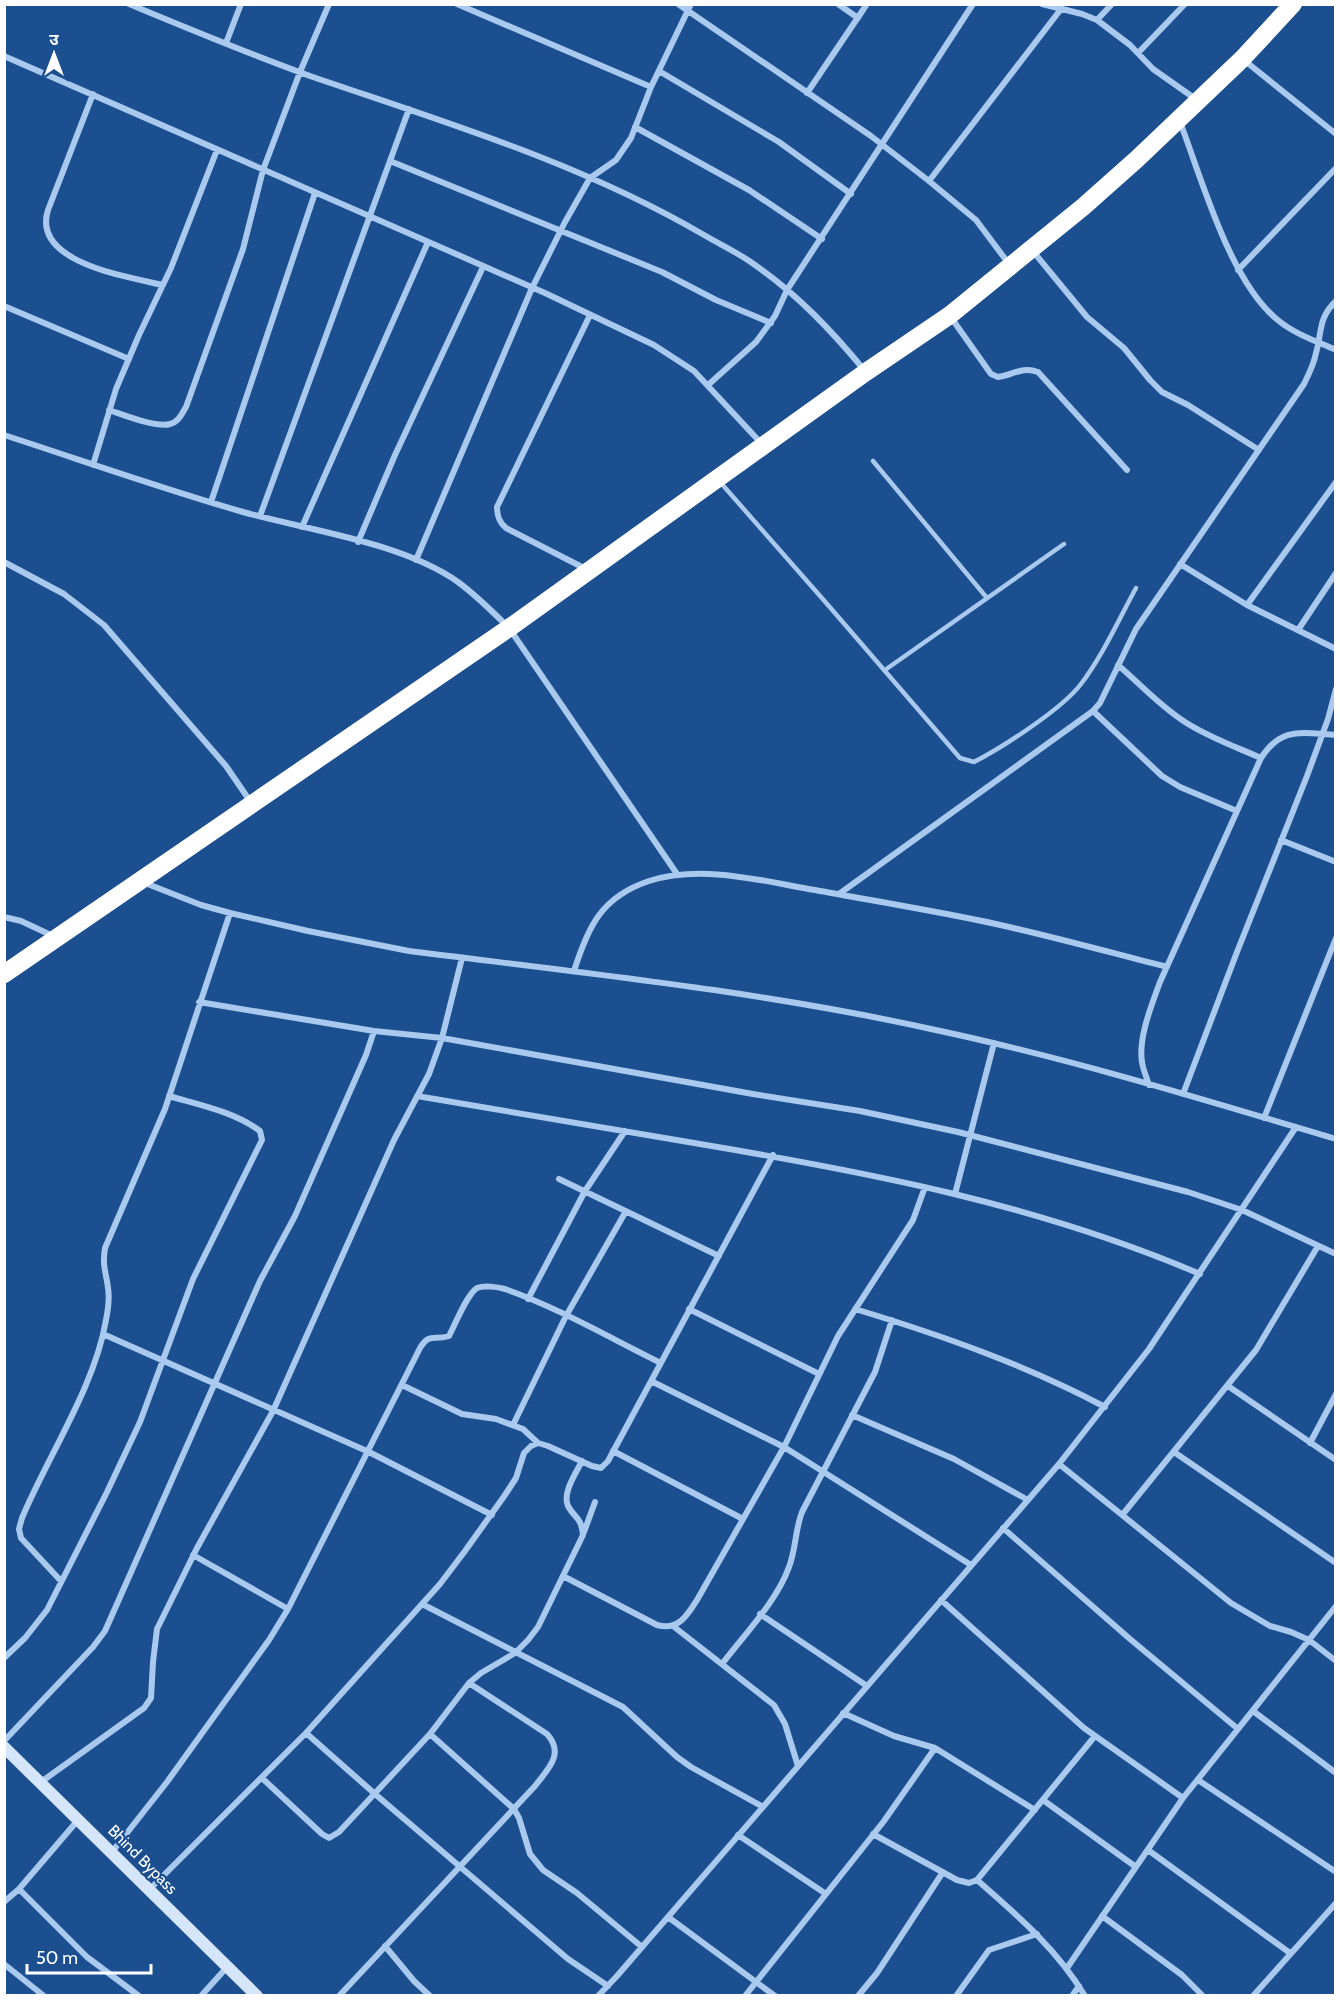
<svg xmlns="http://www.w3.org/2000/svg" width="1340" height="2000" viewBox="0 0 1340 2000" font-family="Cabin,'Noto Sans Devanagari',sans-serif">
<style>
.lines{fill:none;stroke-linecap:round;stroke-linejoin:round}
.lane{stroke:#a9c9ee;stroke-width:4.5}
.street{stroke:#a9c9ee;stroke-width:6}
.secondary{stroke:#d6e6fa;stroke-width:12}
.highway{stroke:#fff;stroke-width:18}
.labels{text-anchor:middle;stroke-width:4.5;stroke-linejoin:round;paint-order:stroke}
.street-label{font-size:16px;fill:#fff;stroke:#1b4f8f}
</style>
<rect width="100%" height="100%" fill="#1b4f8f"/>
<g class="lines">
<path class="lane" d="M873,461L987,598
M720,482L828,605L960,758L974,762C1003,747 1062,709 1081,684C1103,655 1119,619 1136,588
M885,670L1064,544"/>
<path class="street" d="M129,4C189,29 249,54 310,76C444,122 581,163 704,235C721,245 739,253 755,265C798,295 832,331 865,371
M457,4L651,87
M678,4L871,136L929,181L976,220L1009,264
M838,4L858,18
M1042,4L1082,14L1097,20L1130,45L1153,69L1197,100
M1097,20L1112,4
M226,43L241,4
M1138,53L1185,4
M4,56L545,293L654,345L694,371L761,443
M1245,61L1336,134
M659,71L779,142L851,194
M807,93L867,4
M93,94L48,210C31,263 129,277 163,285
M1180,122C1202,179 1230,283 1279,321C1295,334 1316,341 1336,350
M635,127L749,190L822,239
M390,161L662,272L716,300L771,323
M929,181L1061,9
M1032,250L1087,317L1124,348L1150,380L1162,392L1188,405L1259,450
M1238,270L1336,168
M4,306L129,359
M950,316L991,374L998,377C1013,375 1022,366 1038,372L1127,470
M708,385L756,342L775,316L787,290L973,4
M109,410C124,415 156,428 170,424C179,422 182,413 186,407L243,249L263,170L300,72L329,4
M4,435C84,461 163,489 243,512C310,531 401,542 458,582C477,596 493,612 509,628L677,874
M93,465L116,389L139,335L171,268L217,150
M211,502L315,193
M260,516L409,109
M302,527L428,242
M358,542L395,455L483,267
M416,560L532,288L565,222L590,178L616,160L631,138L651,87L691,4
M4,562L64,594L104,625L226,766L250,801
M1180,564L1247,605L1336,649
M586,569L506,528C499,522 497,516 497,507L590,315
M1247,605L1336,482
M1298,630L1336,573
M1118,665C1140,684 1161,707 1185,722C1208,737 1236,747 1261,758
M1093,711L1162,776L1180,787L1237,811
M1281,840L1336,862
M145,883L201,905L230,913L308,931L409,951C584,973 759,991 931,1029C1068,1058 1202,1099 1336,1139
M839,894L1093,711L1100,703L1136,629L1304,384C1309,374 1314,364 1316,353C1322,332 1318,318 1336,301
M4,917L21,921L53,936
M574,971C588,927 601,897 649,881C702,864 762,881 815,890C869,900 923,909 977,920C1041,933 1104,951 1167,967
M199,1002L374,1031L442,1038L753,1094L860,1111L958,1132L1188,1192L1242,1210L1336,1254
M1149,1085C1147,1078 1143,1070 1142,1062C1138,1038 1152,1004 1160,982L1261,758C1282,726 1301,733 1336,735
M1183,1094L1237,952L1307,776L1328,719L1336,689
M417,1096C512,1112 606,1128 700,1144C872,1173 1039,1205 1200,1274
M1264,1118L1336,938
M559,1179L719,1256
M955,1194L994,1043
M528,1299L585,1191L625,1131
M689,1309L819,1374
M855,1309C941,1335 1026,1365 1105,1407
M103,1334L369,1452L492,1515
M651,1381L784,1447L971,1565
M402,1385L462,1414L496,1419L523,1429L538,1443
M1228,1386L1336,1460
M852,1415L954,1459L1028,1500
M513,1425L566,1316L626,1211
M1310,1443L1336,1394
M613,1451L743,1519
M1174,1452L1336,1563
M1059,1464L1231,1603L1270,1626L1291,1632L1309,1640L1336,1661
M1123,1514L1256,1350L1318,1246
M1003,1528L1130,1639L1238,1729
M584,1532L595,1502
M193,1555L288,1609
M563,1576L657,1625C678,1631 687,1616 697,1600L784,1447L838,1336L913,1220L925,1187
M61,1581L21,1538L19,1529L22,1518C48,1456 95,1386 106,1320C108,1310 110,1299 108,1288C106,1271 102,1267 105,1248L165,1109L230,913
M941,1600L1084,1728L1183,1798
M422,1604L623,1707L677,1757L691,1767L763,1807
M760,1614L867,1686
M673,1626L774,1705L785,1724L798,1766
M4,1658L25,1638L47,1610L107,1492L140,1422L193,1279L262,1140L260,1131C235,1112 200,1105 169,1096
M722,1664C744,1635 777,1601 789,1567C796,1549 795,1530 802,1512L875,1372L892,1320
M1253,1711L1336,1773
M843,1713L894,1736L935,1748L1035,1810
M306,1733L375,1794L568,1959L608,1986
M430,1734L514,1809L519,1818L530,1854L543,1870L577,1893L642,1947
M4,1741L93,1647L105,1631L260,1281L295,1216L366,1055L374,1031
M262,1778L322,1834L329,1838L339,1832L430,1734L469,1683L481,1673L515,1653L528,1640L538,1627L583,1535C581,1516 575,1519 568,1506C562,1493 576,1473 582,1461
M1198,1780L1336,1872
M41,1782L144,1708L151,1698L153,1662L157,1629L197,1548L273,1411L394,1140L429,1074L442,1038L462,958
M1043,1800L1136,1867
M873,1834L957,1880L969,1883L977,1880L1095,1736
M738,1835L826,1894
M1148,1850L1290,1953
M112,1852L167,1782L269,1640L288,1609L420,1348C430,1332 434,1341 449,1336C455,1325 467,1294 477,1288C484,1285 498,1287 505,1289C559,1308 610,1338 661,1363
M977,1880C1017,1915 1057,1949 1085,1996
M19,1889L87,1957L139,1996
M150,1889L306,1733L440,1584L465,1551L505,1495L516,1478L524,1453L531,1446L538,1443L548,1446L592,1466L601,1468L608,1461L773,1155
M4,1902L19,1889L78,1820
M1102,1916L1182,1975L1203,1996
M668,1917L775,1996
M385,1946L414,1981L430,1996
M4,1964L44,1996
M1067,1968L1183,1798L1336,1606
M201,1996L228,1966
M339,1996L535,1786C548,1769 565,1754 547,1734L469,1683
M598,1996L617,1976L1059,1464L1149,1349L1296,1127
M745,1996L884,1821L935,1748
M858,1996L877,1973L943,1872
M956,1996L989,1950L1037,1934
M1072,1996L1079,1986
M1253,1996L1336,1903"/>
<path class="secondary" d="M4,1747L257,1996"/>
<path class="highway" d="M4,974L509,628L866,372L950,315L1083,207L1137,159L1242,59L1293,4"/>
</g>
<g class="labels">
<g class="street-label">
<text transform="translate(143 1859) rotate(45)" y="6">Bhind Bypass</text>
</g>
</g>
<rect width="1340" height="2000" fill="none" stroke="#ffffff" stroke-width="12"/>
<g transform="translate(54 54)" stroke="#1b4f8f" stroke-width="4.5" paint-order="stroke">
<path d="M0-4.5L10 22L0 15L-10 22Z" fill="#ffffff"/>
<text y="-9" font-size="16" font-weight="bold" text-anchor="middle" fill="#ffffff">उ</text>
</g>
<path d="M27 1964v9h124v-9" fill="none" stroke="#ffffff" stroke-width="3"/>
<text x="36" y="1964" font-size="18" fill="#ffffff" stroke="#1b4f8f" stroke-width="4.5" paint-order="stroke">50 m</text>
</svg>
